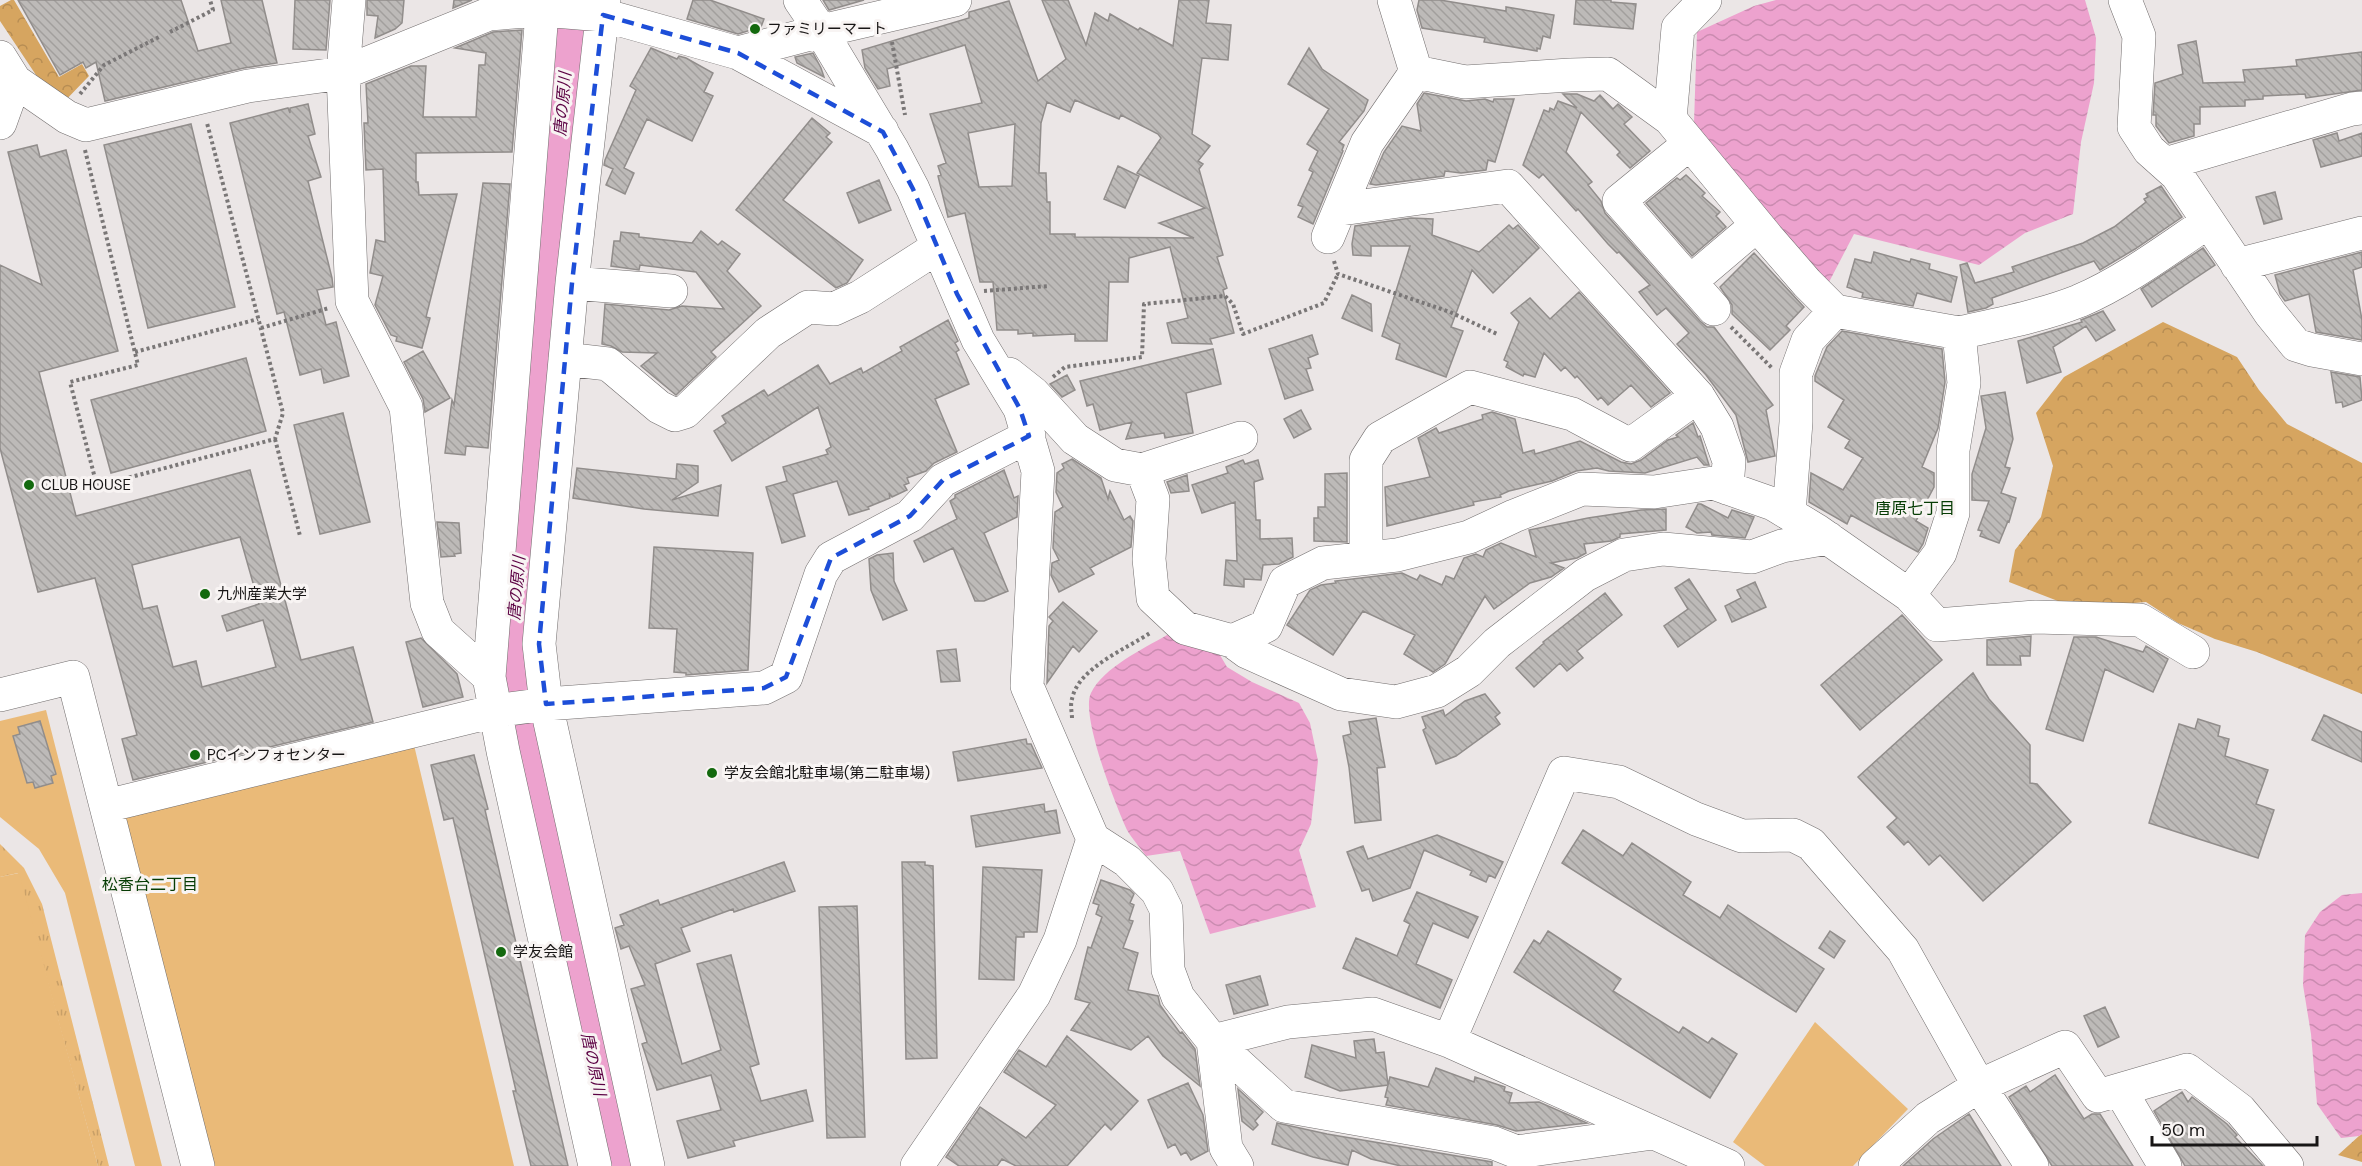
<svg xmlns="http://www.w3.org/2000/svg" width="2362" height="1166" viewBox="0 0 2362 1166" font-family="'DM Sans','Noto Sans JP',sans-serif">
<style>
.grass{fill:url(#grass-tufts)}
.forest{fill:url(#forest-crowns)}
.park{fill:#eaba78}
.water{fill:url(#water-waves)}
.lines{fill:none;stroke-linecap:round;stroke-linejoin:round}
.river{stroke:#eda2ce;stroke-width:39}
.building{fill:url(#building-back-hatch);stroke:#918d8b;stroke-width:1.5;fill-rule:evenodd}
.minor-casing{stroke:#726e6e;stroke-width:34}
.path{stroke:#7a7777;stroke-width:4;stroke-dasharray:3 3;stroke-linecap:butt}
.minor{stroke:#fff;stroke-width:33}
.marked{fill:none;stroke:#1d4ed8;stroke-width:4.5;stroke-dasharray:12 8;stroke-linejoin:round}
.poi-dot{fill:#13690e;stroke:#f8f4f3;stroke-width:2}
.labels{text-anchor:middle;stroke-width:6;stroke-linejoin:round;paint-order:stroke}
.poi-label{font-size:15px;fill:#181616;stroke:#f8f4f3;text-anchor:start}
.water-label{font-size:16px;font-style:italic;fill:#5b0143;stroke:#f8f4f3}
.neighbourhood-label{font-size:16px;fill:#063c04;stroke:#f8f4f3}
</style>
<defs>
<pattern id="grass-tufts" width="24" height="20" patternUnits="userSpaceOnUse" patternTransform="scale(1.5)"><rect width="24" height="20" fill="#eaba78"/><path d="M3 7l-1-3M5 7V3M7 7l1-3M15 17l-1-3M17 17v-4M19 17l1-3" fill="none" stroke="#c89f67"/></pattern>
<pattern id="forest-crowns" width="20" height="18" patternUnits="userSpaceOnUse" patternTransform="scale(1.5)"><rect width="20" height="18" fill="#d6a560"/><path d="M2 6a3 3 0 1 1 6 0M12 15a3 3 0 1 1 6 0" fill="none" stroke="#b78d53"/></pattern>
<pattern id="water-waves" width="16" height="10" patternUnits="userSpaceOnUse" patternTransform="scale(1.5)"><rect width="16" height="10" fill="#eda2ce"/><path d="M0 5q4-4 8 0t8 0" fill="none" stroke="#ca8bb0"/></pattern>
<pattern id="building-back-hatch" width="6" height="6" patternUnits="userSpaceOnUse" patternTransform="scale(1.5)"><rect width="6" height="6" fill="#bdbab8"/><path d="M-1 5l2 2M0 0l6 6M5-1l2 2" fill="none" stroke="#a29f9d"/></pattern>
</defs>
<rect width="100%" height="100%" fill="#ebe6e6"/>
<path class="grass" d="M0,844L24,868L42,904L109,1166H98L18,873L0,877Z"/>
<path class="forest" d="M11,0H14L59,77L82,64L89,76L60,106L38,78L0,21V6Z
M2163,322L2237,357L2259,390L2287,424L2362,463V694L2257,652L2215,639L2178,623L2146,602L2076,608L2009,582L2015,550L2041,517L2053,466L2036,413L2064,377Z
M2362,1134V1162L2338,1155L2359,1136Z"/>
<path class="park" d="M46,710L162,1166H135L65,893L39,849L0,817V721Z
M414,745L514,1166H213L121,816Z
M19,873L98,1166H0V877Z
M1815,1022L1908,1109L1853,1166H1765L1733,1142Z"/>
<path class="water" d="M1776,0H2085L2096,38L2094,83L2081,142L2073,214L2025,233L1979,265L1854,234L1828,284L1694,123L1697,32L1754,6Z
M1167,635L1182,636L1220,655L1227,667L1252,682L1299,703L1310,723L1318,761L1311,824L1299,850L1316,907L1210,934L1180,851L1146,856C1140,847 1132,839 1127,830C1116,806 1080,715 1091,693C1104,667 1143,649 1167,635Z
M2362,893V1134L2359,1136L2341,1138L2317,1104L2311,1034L2303,985L2305,935L2320,912L2342,895Z"/>
<g class="lines">
<path class="river" d="M572,0L508,671L616,1166"/>
</g>
<path class="building" d="M18,0H181L198,51L231,43L221,0H262L277,63L244,68L105,101L96,62L86,68L83,62L60,75Z
M295,0H330L326,50L293,49Z
M367,0H404L402,23L395,29L375,38L378,16L367,15Z
M454,0H472L453,8Z
M693,0H710L764,19L761,27L738,34L687,19Z
M823,0H864L829,10Z
M1042,0H1068L1086,45L1095,13L1108,21L1110,14L1138,30L1140,28L1173,46L1179,0H1209L1206,23L1231,25L1228,60L1202,58L1192,134L1210,146L1198,161L1203,164L1199,169L1223,255L1217,257L1227,288L1223,290L1234,333L1210,339L1212,344L1172,343L1167,323L1188,318L1170,247L1129,258L1128,282H1109L1107,341H1075V334L1033,336V333L1018,334V330H997L993,282H980L965,213L948,217L938,176L941,175L938,166L946,163L930,114L982,103L965,45L887,69L890,86L878,89L865,68L862,50L969,18V12L1009,1L1038,81L1066,59ZM1075,100L1119,119L1121,115L1158,134L1161,138L1137,173L1205,208L1159,223L1194,238L1075,237V234H1050V202H1047L1046,173H1039L1041,123L1047,102L1070,112ZM1015,124L1012,186L979,187L968,133Z
M1419,0H1440L1506,11V7L1554,15L1550,38L1543,36L1540,49L1537,48V51L1484,42L1485,38L1422,28L1417,10Z
M1576,0H1611V2L1636,4L1633,29L1574,24Z
M522,30L512,152L416,153V182H418L419,195L457,194L426,317L430,318L422,348L396,341L397,337L391,335L375,305L383,276L370,273L376,240L385,242L383,169L366,170L364,123H368L366,84L411,66H426L423,117H476L479,65H485L486,53L455,48L493,32Z
M2196,41L2203,83L2245,82L2243,70L2297,66L2296,60L2362,52V90L2306,98L2305,94L2263,96V99L2245,100V106L2200,107V124H2194V136L2169,143L2156,126V115H2153L2155,83L2183,74L2178,45Z
M651,48L677,59L679,56L686,58L713,73L704,92L713,96L692,141L647,119L624,168L634,173L625,194L606,185L613,169L604,165L605,160L636,90L630,86Z
M1309,48L1322,69L1368,100L1364,111L1339,142L1344,145L1342,150L1343,151L1313,224L1298,217L1303,207L1298,205L1313,172L1309,170L1318,151L1307,144L1329,109L1288,84Z
M813,53L821,68L824,77L797,63L795,57Z
M1424,93L1466,101L1485,99L1493,102L1494,99H1514L1495,162L1488,160L1486,170L1461,173L1445,171L1444,176L1376,185L1370,184L1384,152L1402,126L1421,131L1417,104Z
M1563,94H1577L1594,101L1600,95L1613,109L1618,104L1632,117L1624,124L1650,151L1630,168L1617,155L1620,152L1581,112L1566,152L1592,182L1588,185L1601,201L1605,213L1700,321L1707,327H1714L1773,405L1766,410L1775,456L1748,462L1736,415L1706,375L1677,344L1689,333L1666,308L1657,315L1639,292L1650,285L1619,252L1617,253L1608,244L1578,209L1576,211L1543,174L1539,178L1523,165L1544,110L1549,112L1550,108L1554,110L1558,101L1577,108Z
M308,104L315,134L308,136L321,177L308,181L332,278L333,287L317,290L326,325L336,322L349,376L324,383L321,369L300,375L284,312L277,314L230,123L288,108L290,113V108Z
M812,118L830,133L826,137L832,142L783,200L863,260L847,283L836,288L736,210Z
M191,124L235,307L148,328L104,145Z
M2337,133L2339,141L2362,133V156L2321,167L2313,140Z
M37,145L40,157L66,150L118,351L39,372L76,516L250,470L301,660L353,647L373,722L133,780L122,739L137,735L95,578L38,592L0,448V265L42,285L8,152ZM240,537L259,604L222,616L227,631L263,620L276,667L202,687L196,661L173,667L157,606L143,609L132,565Z
M1118,166L1139,176L1125,208L1104,199Z
M1686,175L1705,193L1702,196L1720,212L1716,216L1726,227L1692,256L1646,203L1677,178L1680,180Z
M879,180L891,210L859,223L847,193Z
M483,183L510,184L488,448L466,446L465,455L445,453L452,400L454,405Z
M2161,186L2182,217L2135,249L2100,270L2094,261L1992,298L1993,304L1986,308L1968,312L1960,265L1967,263L1975,283L2014,272L2012,267L2083,243L2114,227L2146,202L2144,199L2148,197L2146,194Z
M2275,192L2282,219L2264,224L2256,197Z
M1411,218L1433,219L1432,235L1479,252L1509,225L1513,229L1518,225L1539,248L1493,293L1472,270L1451,327L1463,331L1446,377L1396,359L1400,344L1382,336L1410,246H1371V256L1353,255L1352,244L1355,226Z
M701,231L718,245L722,241L740,254L727,271L761,306L711,352L716,357L676,395L641,366L657,353L622,352L611,346L602,344L605,304L669,310L682,306L724,309L696,272L640,265L639,270L611,266L614,241H620L621,232L639,234V237L692,243Z
M2203,248L2215,265L2152,307L2141,289Z
M1874,252L1910,262L1911,259L1930,264L1929,269L1957,277L1951,302L1917,293L1913,306L1862,297L1863,293L1847,287L1855,259L1871,263Z
M2362,252V267L2353,270L2362,320V340L2316,332L2309,294L2285,301L2280,294L2275,275Z
M1754,253L1804,307L1786,326L1790,330L1770,350L1732,314V305L1720,287Z
M1579,292L1670,393L1651,407L1631,385L1608,405L1601,397L1598,400L1577,376L1575,378L1565,367L1561,371L1544,353L1535,377L1524,374L1523,376L1506,367L1508,362L1504,360L1519,322L1511,313L1530,298L1550,319Z
M1352,295L1371,304L1372,331L1342,318Z
M2103,311L2115,330L2096,341L2086,326L2053,347L2061,372L2027,383L2018,341L2082,322L2081,320Z
M948,320L958,341L955,343L959,350L956,352L969,384L935,399L957,452L934,463L926,471L907,478L909,483L904,485L907,490L892,497L889,493L890,498L868,507L869,509L849,515L837,481L793,494L805,536L782,543L766,487L787,481L783,467L828,454L826,450L831,447L818,407L732,461L714,431L726,423L722,416L764,390L768,396L818,365L830,384L861,368L863,373L902,351L900,347Z
M1842,331L1942,349L1945,382L1938,428L1922,467L1934,473V487L1916,521L1928,528L1923,544L1918,552L1851,515L1847,524L1809,502L1811,473L1843,490L1863,458L1845,448L1850,440L1828,427L1844,400L1815,381V376L1827,347Z
M1312,335L1318,354L1308,358L1311,368L1306,369L1313,390L1285,399L1269,349Z
M1213,349L1221,384L1186,393L1193,433L1165,438L1164,433L1126,439L1132,422L1100,430L1093,404L1087,406L1080,381Z
M423,351L450,398L425,412L423,399L404,362Z
M246,358L266,431L111,473L91,400Z
M2331,372L2360,377L2362,400L2343,407L2342,402L2336,403Z
M1067,375L1075,390L1062,397L1050,384Z
M2005,392L2013,439L2005,467L2010,468L2001,493L2016,498L2009,522L2008,521L1999,543L1980,536L1982,531L1978,530L1989,501L1972,500V474L1986,428L1981,396Z
M1301,410L1311,429L1294,438L1284,419Z
M1492,412L1515,419L1523,453L1534,450L1535,454L1580,441L1621,462L1631,464L1641,460L1668,440L1678,437L1676,435L1693,423L1698,437L1700,436L1709,465H1704L1697,457L1645,473L1609,471L1597,468L1576,471L1552,481L1509,491L1500,495L1501,497L1473,502L1474,505L1387,526L1385,487L1430,477L1418,438L1436,428L1439,433L1483,419L1482,415Z
M343,413L370,522L320,534L294,425Z
M1072,459L1101,478L1108,499L1110,491L1124,520L1130,516L1133,521L1131,547L1090,568L1094,574L1059,592L1051,575L1052,563L1059,560L1053,548L1055,512L1063,507L1056,492L1057,473L1064,468L1062,464Z
M1243,460L1245,464L1258,460L1263,479L1254,482L1256,520H1260V539L1292,538L1293,557L1279,564L1263,565L1261,580L1244,579V587L1224,585L1226,560L1237,561L1235,502L1202,513L1192,485L1228,473L1226,467Z
M677,464L698,466V482L672,500L721,485L718,516L644,509L573,498L577,468L676,479Z
M1004,470L1014,498L1018,496L1017,517L984,533L1008,591L984,601H975L953,548L924,562L914,541L957,519L950,501L955,498V495Z
M1347,473V542L1314,541V518H1318V507H1325V474Z
M1187,475L1189,491L1171,493L1167,482Z
M1698,504H1701L1728,518L1732,510L1754,517L1745,538L1712,535L1711,532L1697,533L1686,527Z
M1666,509V530L1620,534V537L1611,541L1584,544L1586,553L1577,558L1551,563L1564,568L1551,577L1530,583L1494,609L1485,596L1445,664L1433,672L1404,654L1415,635L1363,611L1333,655L1287,625L1310,590L1321,585L1336,583L1335,581L1402,573L1417,580L1420,575L1442,585L1446,576L1454,579L1464,558L1476,554L1483,557L1486,550L1501,543L1536,557L1529,530L1588,518L1641,510Z
M437,522L459,523L461,553L454,554L455,556L441,557Z
M654,547L753,553L748,670L686,675V673L674,672L677,629L649,628Z
M893,553L894,581L907,610L883,620L871,590L869,559L877,555Z
M1689,579L1716,620L1678,647L1664,626L1688,609L1675,588Z
M1755,582L1766,607L1732,622L1725,606L1741,598L1737,590Z
M1605,593L1622,615L1577,651L1583,658L1567,671L1560,663L1534,687L1516,668L1544,643L1543,642Z
M1063,602L1097,631L1079,652L1073,646L1047,683L1049,626L1053,621L1049,617Z
M1902,615L1942,660L1860,730L1821,685Z
M2031,636L2030,656H2020L2021,665H1987V640Z
M2074,637H2096L2143,652L2146,646L2168,659L2153,692L2105,669L2083,741L2046,729Z
M421,638L457,674L463,697L423,707L406,642Z
M956,649L960,681L941,682L937,651Z
M1973,673L1989,699L2030,745V783L2037,784L2071,822L1983,901L1940,855L1929,865L1908,841L1904,845L1887,827L1897,818L1858,777Z
M1485,694L1500,713L1495,717L1500,724L1456,756L1436,764L1423,730L1426,728L1422,717L1443,710L1445,716L1465,701Z
M2324,715L2362,732V762L2312,740Z
M1376,718L1385,767L1377,768L1381,820L1355,823L1349,767L1343,736L1351,734L1349,722Z
M2198,719L2220,726L2218,736L2229,739L2225,756L2268,770L2256,804L2274,810L2258,858L2149,823L2179,724L2195,729Z
M40,721L56,774L51,776L53,783L35,788L33,782L27,783L13,736L20,734L18,727Z
M1026,739L1027,744H1031L1042,768L958,781L953,752Z
M474,755L488,809L485,810L568,1166H531L513,1091H516L453,818L444,820L431,765Z
M1044,804L1045,812L1056,810L1060,833L976,847L971,816Z
M1583,830L1623,856L1632,843L1691,882L1683,895L1720,918L1728,905L1824,969L1796,1012L1562,863Z
M1437,835L1503,862L1495,878L1489,875L1486,882L1470,875L1472,871L1424,850L1410,888L1373,901L1369,889L1362,891L1347,852L1363,846L1368,859Z
M784,862L795,891L734,912L733,909L681,928L690,951L655,964L682,1064L721,1050L697,964L731,955L759,1064L750,1067L761,1101L806,1090L813,1121L733,1141L735,1146L688,1158L677,1121L721,1110L711,1075L657,1090L642,1044L647,1042L631,989L645,985L629,946L621,949L615,928L624,925L620,915L658,900L660,905Z
M902,862H925V865L933,866L937,1058L906,1059Z
M983,867L1042,870L1037,932H1024V937H1016L1014,980L979,979Z
M1101,880L1130,890L1134,894L1130,903L1134,905L1129,920L1133,921L1123,948L1138,953L1128,990L1158,996L1160,1005L1180,1033L1182,1032L1195,1049L1200,1086L1163,1056L1148,1036L1131,1050L1071,1030L1090,1003L1075,999L1088,947L1091,948L1102,917L1096,914L1099,905L1093,903Z
M1417,892L1478,917L1468,938L1433,923L1416,964L1452,980L1440,1008L1343,968L1356,938L1397,956L1410,924L1404,921Z
M857,906L865,1137L827,1138L819,907Z
M1548,931L1621,979L1613,991L1679,1033L1683,1027L1708,1043L1712,1038L1737,1054L1710,1098L1514,972L1534,940L1540,944Z
M1830,931L1845,941L1834,958L1819,948Z
M1260,976L1268,1005L1234,1014L1226,985Z
M2105,1007L2119,1037L2098,1047L2084,1016Z
M1067,1036L1138,1101L1111,1130L1105,1124L1067,1166H1016L1002,1159L997,1166H959L946,1157L980,1107L1026,1138L1056,1105L1004,1072L1019,1050L1046,1067Z
M1374,1039L1376,1053L1384,1052L1388,1085L1340,1091L1305,1077L1312,1045L1356,1058L1354,1041Z
M1436,1068L1474,1082L1475,1077L1505,1087L1504,1091L1512,1093L1509,1103L1539,1102L1587,1123L1516,1131L1497,1125L1386,1105L1388,1098L1385,1097L1390,1077L1428,1087Z
M2055,1075L2084,1119L2092,1114H2100L2133,1166H2052L2009,1097L2026,1086L2030,1092Z
M1188,1083L1203,1115L1208,1151L1191,1160L1186,1152L1181,1155L1175,1144L1168,1148L1148,1100Z
M1238,1089L1263,1112L1255,1121L1258,1125L1253,1130L1242,1121Z
M2182,1092L2188,1102L2192,1097L2227,1124L2237,1135L2235,1137L2263,1166H2185L2154,1111Z
M1969,1114L2001,1166H1903L1933,1139Z
M1277,1123L1327,1134L1492,1162V1166H1401L1371,1159L1352,1150L1348,1165L1313,1157L1272,1144Z"/>
<g class="lines">
<g class="minor-casing">
<path id="minor" d="M349,0L343,73L352,301L406,407L427,603L438,631L489,677L503,751L595,1166
M604,0L572,283L539,644L546,704L648,1166
M800,0L821,31L892,149L913,189L978,340L1020,409L1038,471L1027,686L1093,839L1127,861L1157,891L1166,909L1168,970L1178,997L1213,1041L1284,1106L1494,1143L1517,1152L1653,1133
M1394,0L1416,72
M2125,0L2139,36L2134,127L2149,150L2177,175L2270,313L2296,345L2312,350L2362,359
M738,53L821,31L955,0
M0,57L15,81L67,117L86,125L248,86L343,73L489,14L542,10L603,15L738,53L882,131
M1416,72L1465,82L1570,75L1608,74L1670,119L1768,238L1807,283L1835,311L1959,333L1964,383L1953,450V513L1940,553L1909,595
M1670,119L1678,28L1705,0
M0,123L15,81
M1689,144L1619,201L1714,309
M2165,164L2352,109L2362,108
M1341,209L1508,186L1698,396L1717,427L1729,461L1727,488
M1328,237L1367,143L1416,72
M2237,265L2362,233
M1697,276L1757,225
M572,283L671,291
M1959,333C1999,324 2041,316 2079,301C2124,282 2168,249 2208,222
M565,359L608,364L659,407L675,415L685,412L768,333L808,307L834,309L860,297L938,247
M1009,374L1033,393L1075,439L1115,465L1142,470L1241,438
M1142,470L1153,499L1149,559L1153,598L1185,628L1232,641L1266,626L1285,582L1323,563L1397,555L1469,537L1514,516L1582,489L1654,492L1713,483L1773,504L1816,530L1909,595L1937,625L2036,617L2140,620L2193,652
M1789,513L1796,422V373L1808,340L1835,311
M1366,558V460L1380,438L1470,387L1572,414L1630,445L1698,396
M1232,641L1247,652L1341,694L1396,702L1437,691L1469,671L1497,643L1585,575L1624,555L1663,549L1752,557L1782,546L1828,538
M489,677L543,0
M0,695L73,677L198,1166
M106,806L495,711L546,704L764,688L786,677L821,574L831,558L910,516L943,480L1029,436
M1213,1041L1288,1022L1373,1014L1449,1041L1728,1166
M1213,1041L1226,1148L1237,1166
M1449,1041L1564,773L1619,782L1696,819L1742,836L1793,835L1811,844L1903,950L1979,1086L2032,1166
M2120,1090L2165,1166
M917,1166L1034,995L1060,940L1093,839
M1875,1166L1928,1118L1979,1086L2065,1047L2098,1096L2187,1070L2240,1110L2287,1166"/>
</g>
<path class="path" d="M170,32L213,10L210,0
M892,42L905,115
M80,94L104,65L161,36
M85,150L138,365L70,382L97,486L275,439L283,413L207,123
M1334,261L1338,274L1450,312L1497,334
M984,291L1049,286
M1731,327L1772,368
M261,328L329,308
M135,352L258,319
M1053,377L1065,367L1142,357L1144,304L1225,296L1233,304L1243,334L1324,303L1338,274
M275,439L300,536
M1072,718C1072,713 1070,705 1072,699C1078,668 1126,649 1150,633"/>
<use href="#minor" class="minor"/>
</g>
<path class="marked" d="M603,15L738,53L883,132L913,189L957,294L1020,409L1029,436L943,480L910,516L831,558L786,677L764,688L546,704L539,644L572,283Z"/>
<g class="poi-dot">
<circle cx="755" cy="29" r="6"/>
<circle cx="29" cy="485" r="6"/>
<circle cx="205" cy="594" r="6"/>
<circle cx="195" cy="755" r="6"/>
<circle cx="712" cy="773" r="6"/>
<circle cx="501" cy="952" r="6"/>
</g>
<g class="labels">
<g class="poi-label">
<text x="767" y="34">ファミリーマート</text>
<text x="41" y="490">CLUB HOUSE</text>
<text x="217" y="599">九州産業大学</text>
<text x="207" y="760">PCインフォセンター</text>
<text x="724" y="778">学友会館北駐車場(第二駐車場)</text>
<text x="513" y="957">学友会館</text>
</g>
<g class="water-label">
<text transform="translate(562 104) rotate(-85)" y="6">唐の原川</text>
<text transform="translate(516 588) rotate(-85)" y="6">唐の原川</text>
<text transform="translate(594 1064) rotate(78)" y="6">唐の原川</text>
</g>
<g class="neighbourhood-label">
<text x="1915" y="514">唐原七丁目</text>
<text x="150" y="890">松香台二丁目</text>
</g>
</g>
<path d="M2152 1136v9h165v-9" fill="none" stroke="#181616" stroke-width="3"/>
<text x="2161" y="1136" font-size="18" fill="#181616" stroke="#f8f4f3" stroke-width="4.5" paint-order="stroke">50 m</text>
</svg>
